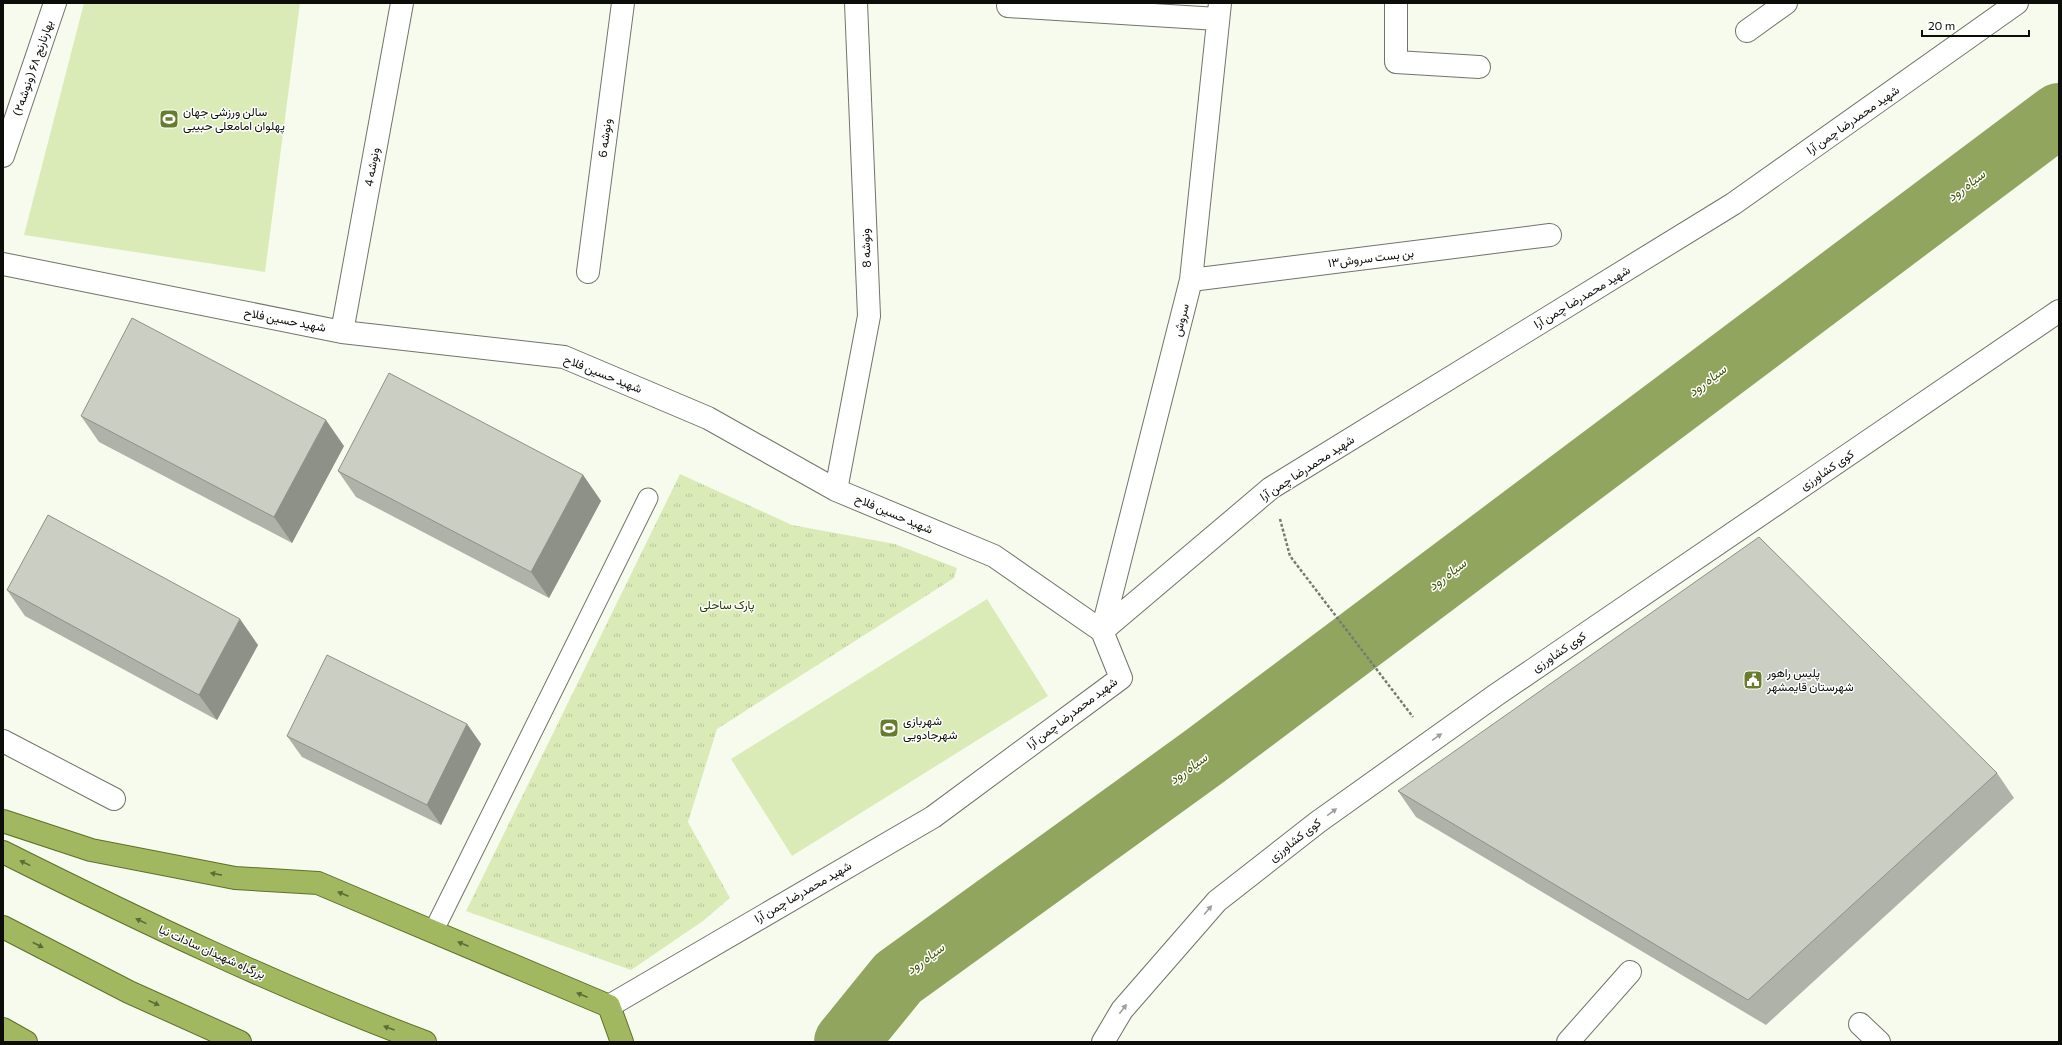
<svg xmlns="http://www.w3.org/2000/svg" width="2062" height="1045" viewBox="0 0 2062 1045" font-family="Commissioner,Vazirmatn,sans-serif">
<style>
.park{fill:url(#park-tufts)}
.pitch{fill:#dbebb8}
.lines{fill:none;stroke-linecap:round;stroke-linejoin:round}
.river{stroke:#91a55f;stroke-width:64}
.service-casing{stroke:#707469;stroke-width:21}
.minor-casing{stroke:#707469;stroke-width:24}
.tertiary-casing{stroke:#707469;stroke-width:24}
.trunk-casing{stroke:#5f7028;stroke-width:24}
.path{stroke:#787b73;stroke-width:2.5;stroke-dasharray:3 2;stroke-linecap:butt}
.service{stroke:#fff;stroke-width:19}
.minor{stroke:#fff;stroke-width:22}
.tertiary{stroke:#fff;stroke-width:22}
.trunk{stroke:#a2b860;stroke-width:22}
.wall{fill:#afb2a8}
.shaded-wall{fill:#8e9188}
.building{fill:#cbcfc3;stroke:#8e9188}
.oneway{fill:#9e9e9d}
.oneway2{fill:#5e6b39}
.labels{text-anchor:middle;stroke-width:3;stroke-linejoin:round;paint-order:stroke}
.street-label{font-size:12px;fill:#0c0d09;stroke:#fff}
.poi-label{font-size:12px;fill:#0c0d09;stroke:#fff;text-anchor:start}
.park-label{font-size:12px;fill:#2b3700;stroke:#fff}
.water-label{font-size:13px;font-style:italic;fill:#450;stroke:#fff}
</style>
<defs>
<pattern id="park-tufts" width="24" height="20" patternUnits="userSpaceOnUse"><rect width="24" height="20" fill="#dbebb8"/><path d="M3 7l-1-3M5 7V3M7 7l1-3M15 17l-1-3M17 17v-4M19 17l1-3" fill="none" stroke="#bbc89d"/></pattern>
</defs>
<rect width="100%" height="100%" fill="#f6fbee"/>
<path class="park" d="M680,474L792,525L895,544L957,568L954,578L717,729L688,822L730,898L703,921L631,970L466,911Z"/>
<path class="pitch" d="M84,3H300L265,272L24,235Z
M987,599L1048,696L792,856L731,759Z"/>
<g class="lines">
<path class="river" d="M846,1042L898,978L1205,756L2059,115"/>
<g class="service-casing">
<path id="service" d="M433,932L648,498"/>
</g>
<g class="minor-casing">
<path id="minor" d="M1396,3V62L1479,67
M1008,6L1218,19
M1747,31L1786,3
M3,156L55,3
M3,264L342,332L564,357L708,418L836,490L994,556L1102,631L1191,280L1220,3
M588,272L623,3
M1191,280L1550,235
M342,332L402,3
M836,490L869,316L856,3
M3,741L114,799
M609,1006L933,817L1121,678L1102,631L1271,488L1733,204L2017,3
M1860,1024L1879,1042
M1568,1042L1630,972"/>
</g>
<g class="tertiary-casing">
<path id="tertiary" d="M1103,1042L1122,1010L1217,901L1318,822L1496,695L2059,311"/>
</g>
<g class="trunk-casing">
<path id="trunk" d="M3,821L91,850L235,878L318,883L609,1006L622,1042
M3,852C141,921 281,988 425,1042
M3,927L129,992L240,1042
M3,1029L26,1042"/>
</g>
<path class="path" d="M1280,519L1290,556L1413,717"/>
<use href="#service" class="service"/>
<use href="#minor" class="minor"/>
<use href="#tertiary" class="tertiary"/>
<use href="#trunk" class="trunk"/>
</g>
<path class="wall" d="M81,416L344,446L292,543L99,442Z
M338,471L583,475L601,501L549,598L356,497Z
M7,590L258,645L217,720L25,616Z
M467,724L481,744L441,825L302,757L287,736Z
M1997,773L2014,798L1766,1025L1416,817L1398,791Z"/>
<path class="shaded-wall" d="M326,420L344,446L292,543L274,517Z
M583,475L601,501L549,598L531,572Z
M240,619L258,645L217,720L199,695Z
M467,724L481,744L441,825L427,805Z"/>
<path class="building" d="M132,318L326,420L274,517L81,416Z
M389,373L583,475L531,572L338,471Z
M48,515L240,619L199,695L7,590Z
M1759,537L1997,773L1748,1000L1398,791Z
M327,655L467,724L427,805L287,736Z"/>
<defs><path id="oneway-solid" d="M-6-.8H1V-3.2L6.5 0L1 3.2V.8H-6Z"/></defs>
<g class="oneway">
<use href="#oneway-solid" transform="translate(1437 737) rotate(-35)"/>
<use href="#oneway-solid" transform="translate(1332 812) rotate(-36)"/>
<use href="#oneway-solid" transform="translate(1208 910) rotate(-49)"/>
<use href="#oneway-solid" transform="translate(1123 1009) rotate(-53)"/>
</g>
<g class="oneway2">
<use href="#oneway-solid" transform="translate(25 863) rotate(-154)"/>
<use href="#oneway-solid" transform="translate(216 874) rotate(-169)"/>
<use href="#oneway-solid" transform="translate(343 894) rotate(-157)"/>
<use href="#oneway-solid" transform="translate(141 921) rotate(-154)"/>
<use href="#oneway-solid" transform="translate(463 944) rotate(-157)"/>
<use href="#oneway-solid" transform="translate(38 945) rotate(27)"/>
<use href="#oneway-solid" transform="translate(582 995) rotate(-157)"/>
<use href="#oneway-solid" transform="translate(154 1003) rotate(24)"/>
<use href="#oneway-solid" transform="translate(389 1028) rotate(-160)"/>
</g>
<defs>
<g id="stadium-square" transform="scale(1)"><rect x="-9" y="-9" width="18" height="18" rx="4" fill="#687c2d" stroke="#fff"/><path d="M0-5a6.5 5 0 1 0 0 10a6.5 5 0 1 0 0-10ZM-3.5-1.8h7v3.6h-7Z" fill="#fff"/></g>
<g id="civic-square" transform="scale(1)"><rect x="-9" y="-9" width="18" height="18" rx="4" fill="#687c2d" stroke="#fff"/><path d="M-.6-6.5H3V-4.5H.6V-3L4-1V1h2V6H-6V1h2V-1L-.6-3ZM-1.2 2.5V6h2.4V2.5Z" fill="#fff"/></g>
</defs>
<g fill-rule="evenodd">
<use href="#stadium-square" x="169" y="119"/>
<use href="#civic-square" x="1753" y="680"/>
<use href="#stadium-square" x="889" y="728"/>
</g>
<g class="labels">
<g class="street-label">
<text transform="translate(33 68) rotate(-71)" y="4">بهارنارنج ۶۸ (ونوشه۲)</text>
<text transform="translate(1853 120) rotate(-35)" y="4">شهید محمدرضا چمن آرا</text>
<text transform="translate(605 138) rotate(-83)" y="4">ونوشه 6</text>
<text transform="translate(372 167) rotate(-80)" y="4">ونوشه 4</text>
<text transform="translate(866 248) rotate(-93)" y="4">ونوشه 8</text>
<text transform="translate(1371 258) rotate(-7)" y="4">بن بست سروش۱۳</text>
<text transform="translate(1582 297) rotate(-31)" y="4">شهید محمدرضا چمن آرا</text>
<text transform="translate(285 320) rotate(11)" y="4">شهید حسین فلاح</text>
<text transform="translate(1181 320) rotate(-76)" y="4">سروش</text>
<text transform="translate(603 374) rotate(22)" y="4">شهید حسین فلاح</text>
<text transform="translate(1307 468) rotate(-33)" y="4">شهید محمدرضا چمن آرا</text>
<text transform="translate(1827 470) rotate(-34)" y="4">کوی کشاورزی</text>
<text transform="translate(894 514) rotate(23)" y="4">شهید حسین فلاح</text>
<text transform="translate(1559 652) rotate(-34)" y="4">کوی کشاورزی</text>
<text transform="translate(1072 713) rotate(-37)" y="4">شهید محمدرضا چمن آرا</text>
<text transform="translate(1295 840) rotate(-38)" y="4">کوی کشاورزی</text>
<text transform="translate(803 892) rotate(-30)" y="4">شهید محمدرضا چمن آرا</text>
<text transform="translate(212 952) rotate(24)" y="4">بزرگراه شهیدان سادات نیا</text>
</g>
<g class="poi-label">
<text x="183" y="116">سالن ورزشی جهان<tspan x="183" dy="14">پهلوان امامعلی حبیبی</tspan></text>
<text x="1767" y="677">پلیس راهور<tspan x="1767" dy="14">شهرستان قایمشهر</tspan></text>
<text x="903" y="725">شهربازی<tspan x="903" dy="14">شهرجادویی</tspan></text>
</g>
<g class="park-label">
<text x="727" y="609">پارک ساحلی</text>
</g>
<g class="water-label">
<text transform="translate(1966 185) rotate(-37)" y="5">سیاه رود</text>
<text transform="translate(1707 380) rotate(-37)" y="5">سیاه رود</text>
<text transform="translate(1447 574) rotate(-37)" y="5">سیاه رود</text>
<text transform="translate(1188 768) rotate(-36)" y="5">سیاه رود</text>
<text transform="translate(925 958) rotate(-36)" y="5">سیاه رود</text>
</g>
</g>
<rect width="2062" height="1045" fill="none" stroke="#0c0d09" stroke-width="8"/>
<path d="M1922 30v6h107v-6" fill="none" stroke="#0c0d09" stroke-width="2"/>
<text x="1928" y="30" font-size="12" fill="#0c0d09" stroke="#ffffff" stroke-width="3" paint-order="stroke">20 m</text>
</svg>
